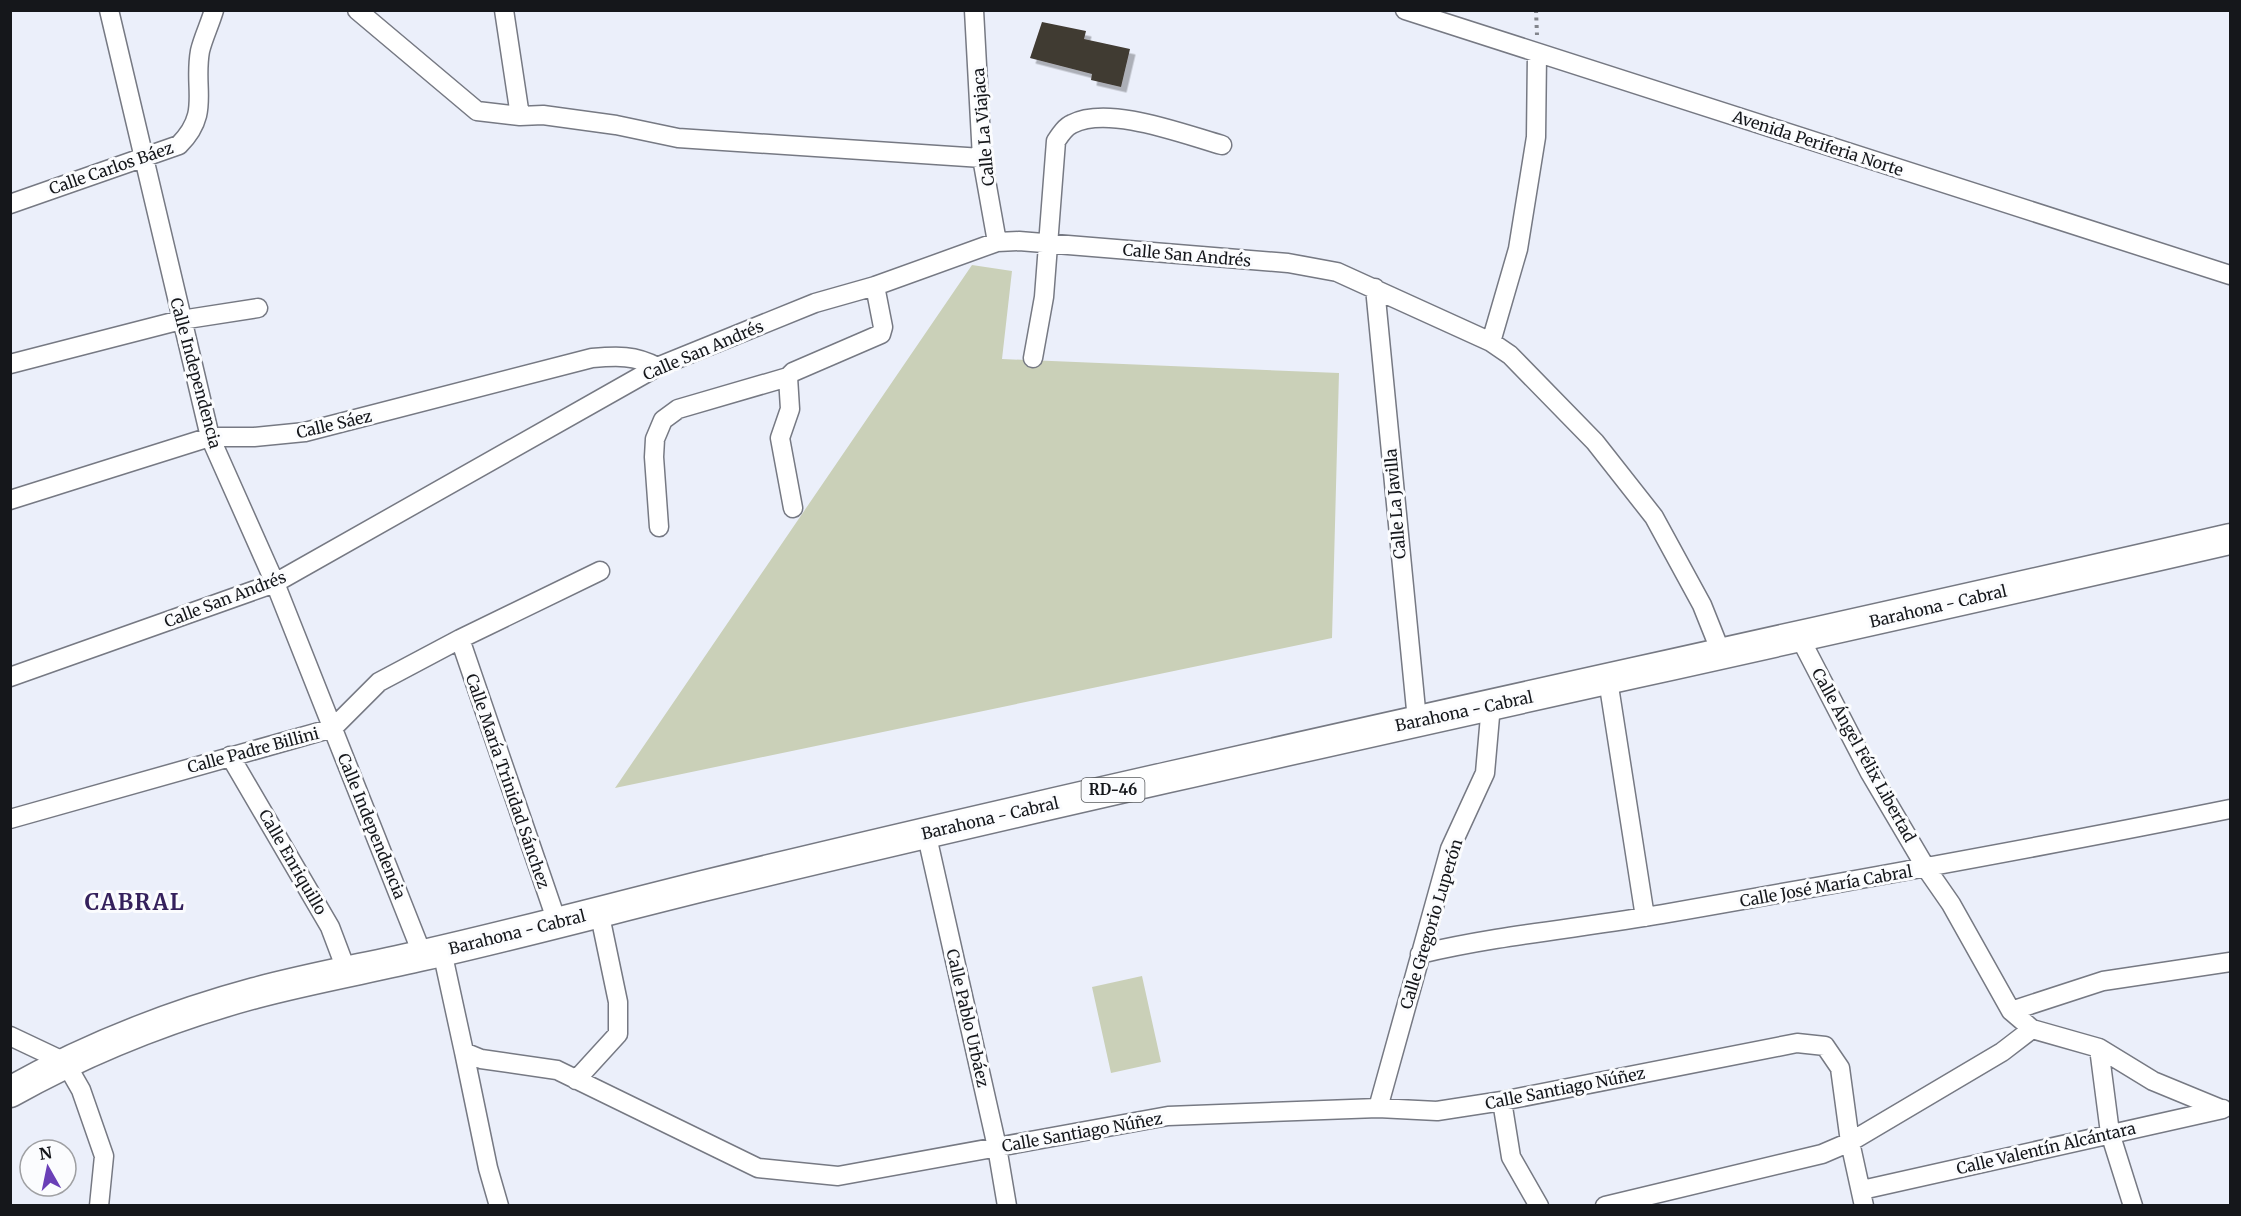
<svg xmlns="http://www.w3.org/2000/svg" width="2241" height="1216" viewBox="0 0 2241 1216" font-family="Merriweather,serif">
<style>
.green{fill:#cad0b8}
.building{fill:#413a33;filter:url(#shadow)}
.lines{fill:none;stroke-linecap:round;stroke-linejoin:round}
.street-casing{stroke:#767983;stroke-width:21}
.primary-casing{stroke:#767983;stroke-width:33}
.path{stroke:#82858c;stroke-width:4;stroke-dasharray:3 4.5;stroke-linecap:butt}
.street{stroke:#fff;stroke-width:18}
.primary{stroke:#fff;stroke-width:30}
.labels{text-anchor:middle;stroke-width:6;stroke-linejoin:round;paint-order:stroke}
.shield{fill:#fbfcfe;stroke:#5a5c5f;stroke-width:1.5}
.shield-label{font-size:15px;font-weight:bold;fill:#15171b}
.street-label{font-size:16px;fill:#15171b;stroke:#fbfcfe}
.district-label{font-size:22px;font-weight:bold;letter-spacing:1.5px;fill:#35215c;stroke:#fbfcfe}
</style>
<defs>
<filter id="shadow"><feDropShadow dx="5.5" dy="5.5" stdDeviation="0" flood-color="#0004"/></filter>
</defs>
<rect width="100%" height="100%" fill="#ebeffa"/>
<path class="green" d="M972,265L1012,271L1002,359L1339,373L1332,638L615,788Z
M1142,976L1161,1062L1111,1073L1092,987Z"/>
<path class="building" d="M1042,22L1086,31L1084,39L1130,49L1121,87L1091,80L1092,74L1030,58Z"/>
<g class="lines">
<g class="street-casing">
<path id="street" d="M109,10L210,437L275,583L423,956
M357,10L477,111L520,116L543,115L616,125L678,138L982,158
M504,10L520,116
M974,10L982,158L997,242
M1405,10L2230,275
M10,204L179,145C211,113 193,90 200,51C203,38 210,24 214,10
M1375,288L1417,720
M1491,342L1518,249L1536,137L1537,54
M1033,358L1044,297L1056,141C1060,135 1065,127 1072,124C1108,105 1183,134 1222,145
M10,364L181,320L258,308
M10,500L210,437H254L305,432L592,358C617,356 635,355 657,367
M793,508L780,438L790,409L788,377L793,372L881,334L883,327L875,286
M659,527L654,457L655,439L663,420L678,409L788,377
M1800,638L1870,773L1926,868L1951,904L2011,1011L2032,1029L2099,1048L2153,1081L2221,1109
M460,639L557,922
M10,677L275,583L657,367L815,303L875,286L997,242L1019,241L1288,263L1337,272L1491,342L1510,355L1595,442L1654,517L1702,605L1722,655
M1608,680L1645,917
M230,756L330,927L347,972
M10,819L333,728L379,682L460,639L600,571
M926,832L997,1147L1007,1206
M442,951L464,1052L481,1059L557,1070L758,1168L838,1176L1168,1116L1378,1108L1437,1111L1502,1101L1797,1043L1825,1046L1840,1068L1850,1142L1864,1206
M1420,954C1500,935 1582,928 1663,914C1852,881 2042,847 2230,809
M2011,1011L2103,981L2230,962
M10,1036L65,1062L81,1090L104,1156L99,1206
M2099,1048L2110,1133L2133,1206
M464,1052L488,1168L499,1206
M576,1080L618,1034V1002L599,911
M1502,1101L1511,1157L1539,1206
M1378,1108L1450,849L1485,773L1491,705
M1862,1190L2223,1109
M1605,1206L1822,1154L1850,1142L2002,1052L2032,1029"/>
</g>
<g class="primary-casing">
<path id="primary" d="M10,1092C87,1049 170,1016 255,993C311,978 368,968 424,955C517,934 610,909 703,886C1211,763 1722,656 2230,539"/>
</g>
<path class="path" d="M1536,10L1537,35"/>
<use href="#street" class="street"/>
<use href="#primary" class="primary"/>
</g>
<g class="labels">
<rect class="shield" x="1081.5" y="778" width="63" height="24" rx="4.5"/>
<g class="shield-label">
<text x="1113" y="795">RD-46</text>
</g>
<g class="street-label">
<text transform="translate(983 127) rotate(-95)" y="6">Calle La Viajaca</text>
<text transform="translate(1818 143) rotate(18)" y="6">Avenida Periferia Norte</text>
<text transform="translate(111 168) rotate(-19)" y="6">Calle Carlos Báez</text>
<text transform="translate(1187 255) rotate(5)" y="6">Calle San Andrés</text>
<text transform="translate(703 350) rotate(-23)" y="6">Calle San Andrés</text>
<text transform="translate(196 373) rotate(75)" y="6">Calle Independencia</text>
<text transform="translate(334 424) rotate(-13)" y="6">Calle Sáez</text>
<text transform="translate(1395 504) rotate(-95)" y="6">Calle La Javilla</text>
<text transform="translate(225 599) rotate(-21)" y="6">Calle San Andrés</text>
<text transform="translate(1938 606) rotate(-13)" y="6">Barahona - Cabral</text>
<text transform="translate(1464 711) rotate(-12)" y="6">Barahona - Cabral</text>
<text transform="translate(253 750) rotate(-15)" y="6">Calle Padre Billini</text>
<text transform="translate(1864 755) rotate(61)" y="6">Calle Ángel Félix Libertad</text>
<text transform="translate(508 781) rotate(71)" y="6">Calle María Trinidad Sánchez</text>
<text transform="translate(990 818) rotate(-13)" y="6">Barahona - Cabral</text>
<text transform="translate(372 826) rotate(68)" y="6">Calle Independencia</text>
<text transform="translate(293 862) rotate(60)" y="6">Calle Enriquillo</text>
<text transform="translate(1826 886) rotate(-10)" y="6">Calle José María Cabral</text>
<text transform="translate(1431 924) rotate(-73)" y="6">Calle Gregorio Luperón</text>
<text transform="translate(517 932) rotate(-14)" y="6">Barahona - Cabral</text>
<text transform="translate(968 1018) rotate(77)" y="6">Calle Pablo Urbáez</text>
<text transform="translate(1565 1088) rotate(-11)" y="6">Calle Santiago Núñez</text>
<text transform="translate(1082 1132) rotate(-10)" y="6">Calle Santiago Núñez</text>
<text transform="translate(2046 1148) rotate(-13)" y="6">Calle Valentín Alcántara</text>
</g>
<g class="district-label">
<text x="135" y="910">CABRAL</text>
</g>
</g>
<rect width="2241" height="1216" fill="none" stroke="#15171b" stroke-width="24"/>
<g transform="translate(48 1168) rotate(351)"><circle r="28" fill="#fbfcfe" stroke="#9fa0a3" stroke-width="1.5"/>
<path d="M0-4.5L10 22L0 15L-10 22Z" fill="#6a3fb7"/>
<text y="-9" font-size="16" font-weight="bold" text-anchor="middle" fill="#15171b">N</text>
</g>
</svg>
